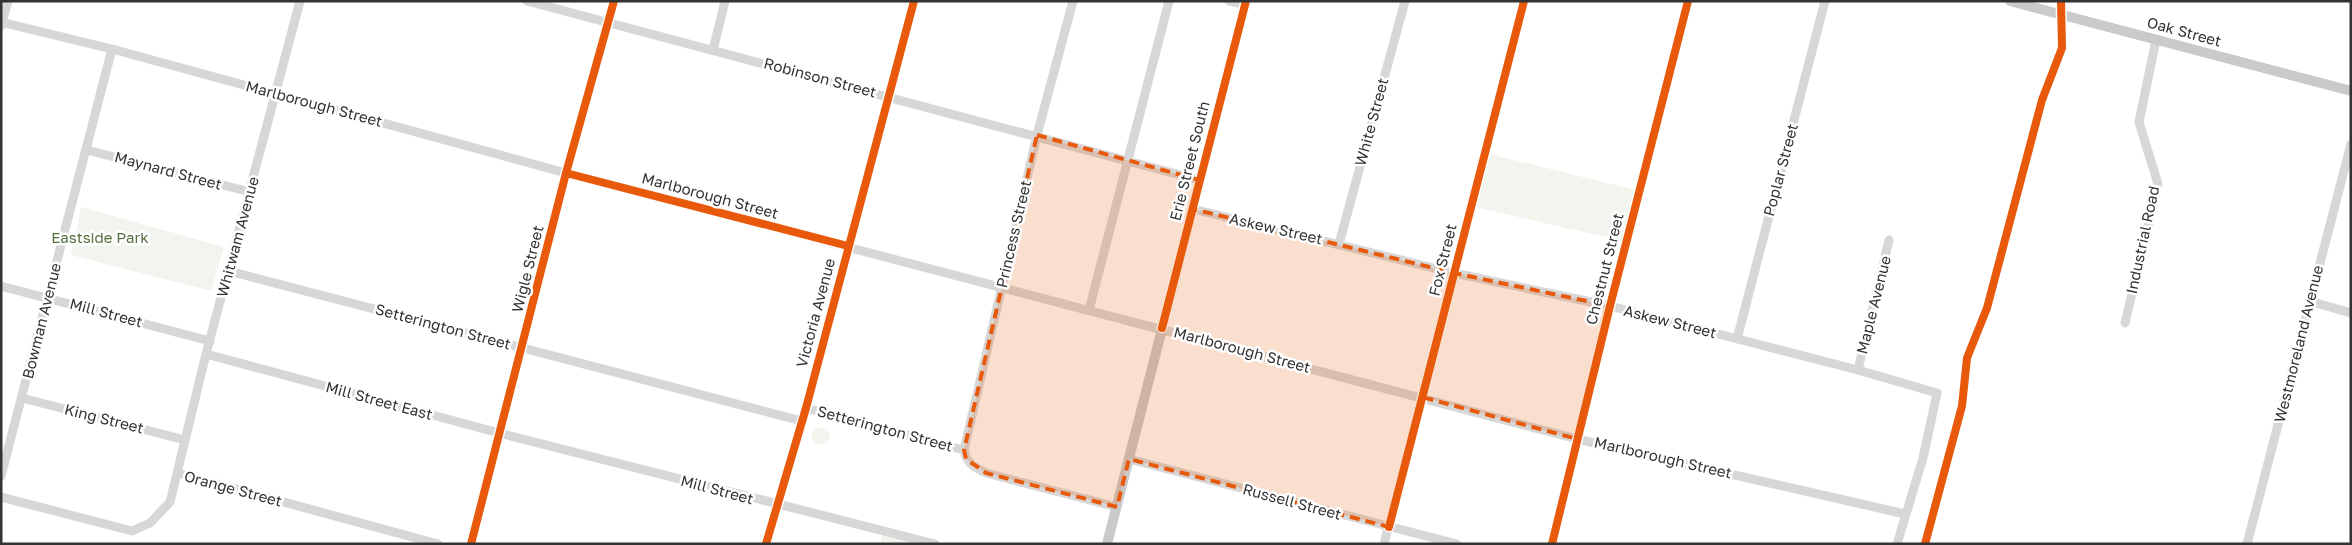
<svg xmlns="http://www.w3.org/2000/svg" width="2352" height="545" viewBox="0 0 2352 545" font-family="'Golos Text',sans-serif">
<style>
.green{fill:#f1f5ed}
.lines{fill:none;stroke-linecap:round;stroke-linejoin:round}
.minor{stroke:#d7d7d7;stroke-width:9}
.major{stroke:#cacaca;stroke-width:10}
.cycleway-casing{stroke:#fff;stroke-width:11}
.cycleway{stroke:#e8590c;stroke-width:8}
.marked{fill:#e8590c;fill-opacity:0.2;stroke:#e8590c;stroke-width:4;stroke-dasharray:10 6;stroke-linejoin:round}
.labels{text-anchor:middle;stroke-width:5;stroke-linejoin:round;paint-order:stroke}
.street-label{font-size:15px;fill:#333;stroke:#fff}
.park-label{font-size:15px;fill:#56703f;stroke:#fff}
</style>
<rect width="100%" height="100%" fill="#fff"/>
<path class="green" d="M1485,153L1639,191L1627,242L1471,206Z
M81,207L224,247L211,291L71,255Z
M812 436a9 9 0 1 1 18 0a9 9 0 1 1-18 0Z
M883,531L935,544H880Z"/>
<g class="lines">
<path class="minor" d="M527,1L1199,180
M1073,1L1037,135L964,450C967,464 974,467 986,473L1117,507
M1229,1L1245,5
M1,22L112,49L566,173L1577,439L1905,514
M1,26L8,1
M713,50L725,1
M87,150L250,192
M1193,209L1454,273L1610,306L1858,370L1937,393L1923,458L1897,544
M1339,244L1405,1
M229,271L802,421
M1,286L210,341
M2309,301L2351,313
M1089,310L1169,1
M2125,323L2158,184L2139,122L2156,40
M1737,339L1825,1
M206,354L499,433L935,544
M1858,370L1889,240
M22,398L185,440
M806,408L964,450
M1129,459L1457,544
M177,473L438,544
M1,476L112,49
M1,497L132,531L150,523L170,502L206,354L300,1
M471,544L566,173L614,1
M766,544L806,408L914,1
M1384,544L1524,1
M1552,544L1610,306L1688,1
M2247,544L2351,144"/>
<path class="major" d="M2010,1L2351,91
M1107,544L1246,1"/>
<g class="cycleway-casing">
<path id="cycleway" d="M566,173L848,246
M1162,328L1246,1
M1389,527L1524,1
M471,544L566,173L614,1
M766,544L806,408L914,1
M1552,544L1610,306L1688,1
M1925,544L1962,406L1967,358L1987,308L2042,100L2062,48L2061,1"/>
</g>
<use href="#cycleway" class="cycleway"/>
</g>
<path class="marked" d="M1037,135L1199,180L1193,209L1454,273L1610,306L1577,439L1422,397L1389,527L1129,459L1117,507L986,473L966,459L964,450Z"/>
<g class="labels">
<g class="street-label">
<text transform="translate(2184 32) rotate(15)" y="5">Oak Street</text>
<text transform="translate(820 78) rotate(15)" y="5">Robinson Street</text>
<text transform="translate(314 104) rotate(15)" y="5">Marlborough Street</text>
<text transform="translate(1372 122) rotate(-75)" y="5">White Street</text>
<text transform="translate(1190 161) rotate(-76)" y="5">Erie Street South</text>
<text transform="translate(1781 170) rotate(-75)" y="5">Poplar Street</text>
<text transform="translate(168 171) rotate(15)" y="5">Maynard Street</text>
<text transform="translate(710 196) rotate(15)" y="5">Marlborough Street</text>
<text transform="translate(1276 229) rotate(13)" y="5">Askew Street</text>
<text transform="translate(1014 234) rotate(-77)" y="5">Princess Street</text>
<text transform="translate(238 237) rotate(-75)" y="5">Whitwam Avenue</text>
<text transform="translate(2143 240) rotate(-78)" y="5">Industrial Road</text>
<text transform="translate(1443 260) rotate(-76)" y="5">Fox Street</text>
<text transform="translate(528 269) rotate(-76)" y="5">Wigle Street</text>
<text transform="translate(1605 269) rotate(-76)" y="5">Chestnut Street</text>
<text transform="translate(1874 305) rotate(-76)" y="5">Maple Avenue</text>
<text transform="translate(106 313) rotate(15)" y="5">Mill Street</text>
<text transform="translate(816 313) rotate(-75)" y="5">Victoria Avenue</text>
<text transform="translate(42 321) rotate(-76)" y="5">Bowman Avenue</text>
<text transform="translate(1670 322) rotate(14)" y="5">Askew Street</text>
<text transform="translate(443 327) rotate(15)" y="5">Setterington Street</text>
<text transform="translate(2299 344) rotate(-76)" y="5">Westmoreland Avenue</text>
<text transform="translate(1242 350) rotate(15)" y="5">Marlborough Street</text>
<text transform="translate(379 401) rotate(15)" y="5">Mill Street East</text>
<text transform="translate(104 419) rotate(14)" y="5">King Street</text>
<text transform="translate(885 429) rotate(15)" y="5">Setterington Street</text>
<text transform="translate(1663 458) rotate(13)" y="5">Marlborough Street</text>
<text transform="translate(233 489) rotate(15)" y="5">Orange Street</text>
<text transform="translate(717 490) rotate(15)" y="5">Mill Street</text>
<text transform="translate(1292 502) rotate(15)" y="5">Russell Street</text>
</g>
<g class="park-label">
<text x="100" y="243">Eastside Park</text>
</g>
</g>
<rect width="2352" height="545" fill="none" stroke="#333333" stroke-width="5"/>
</svg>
